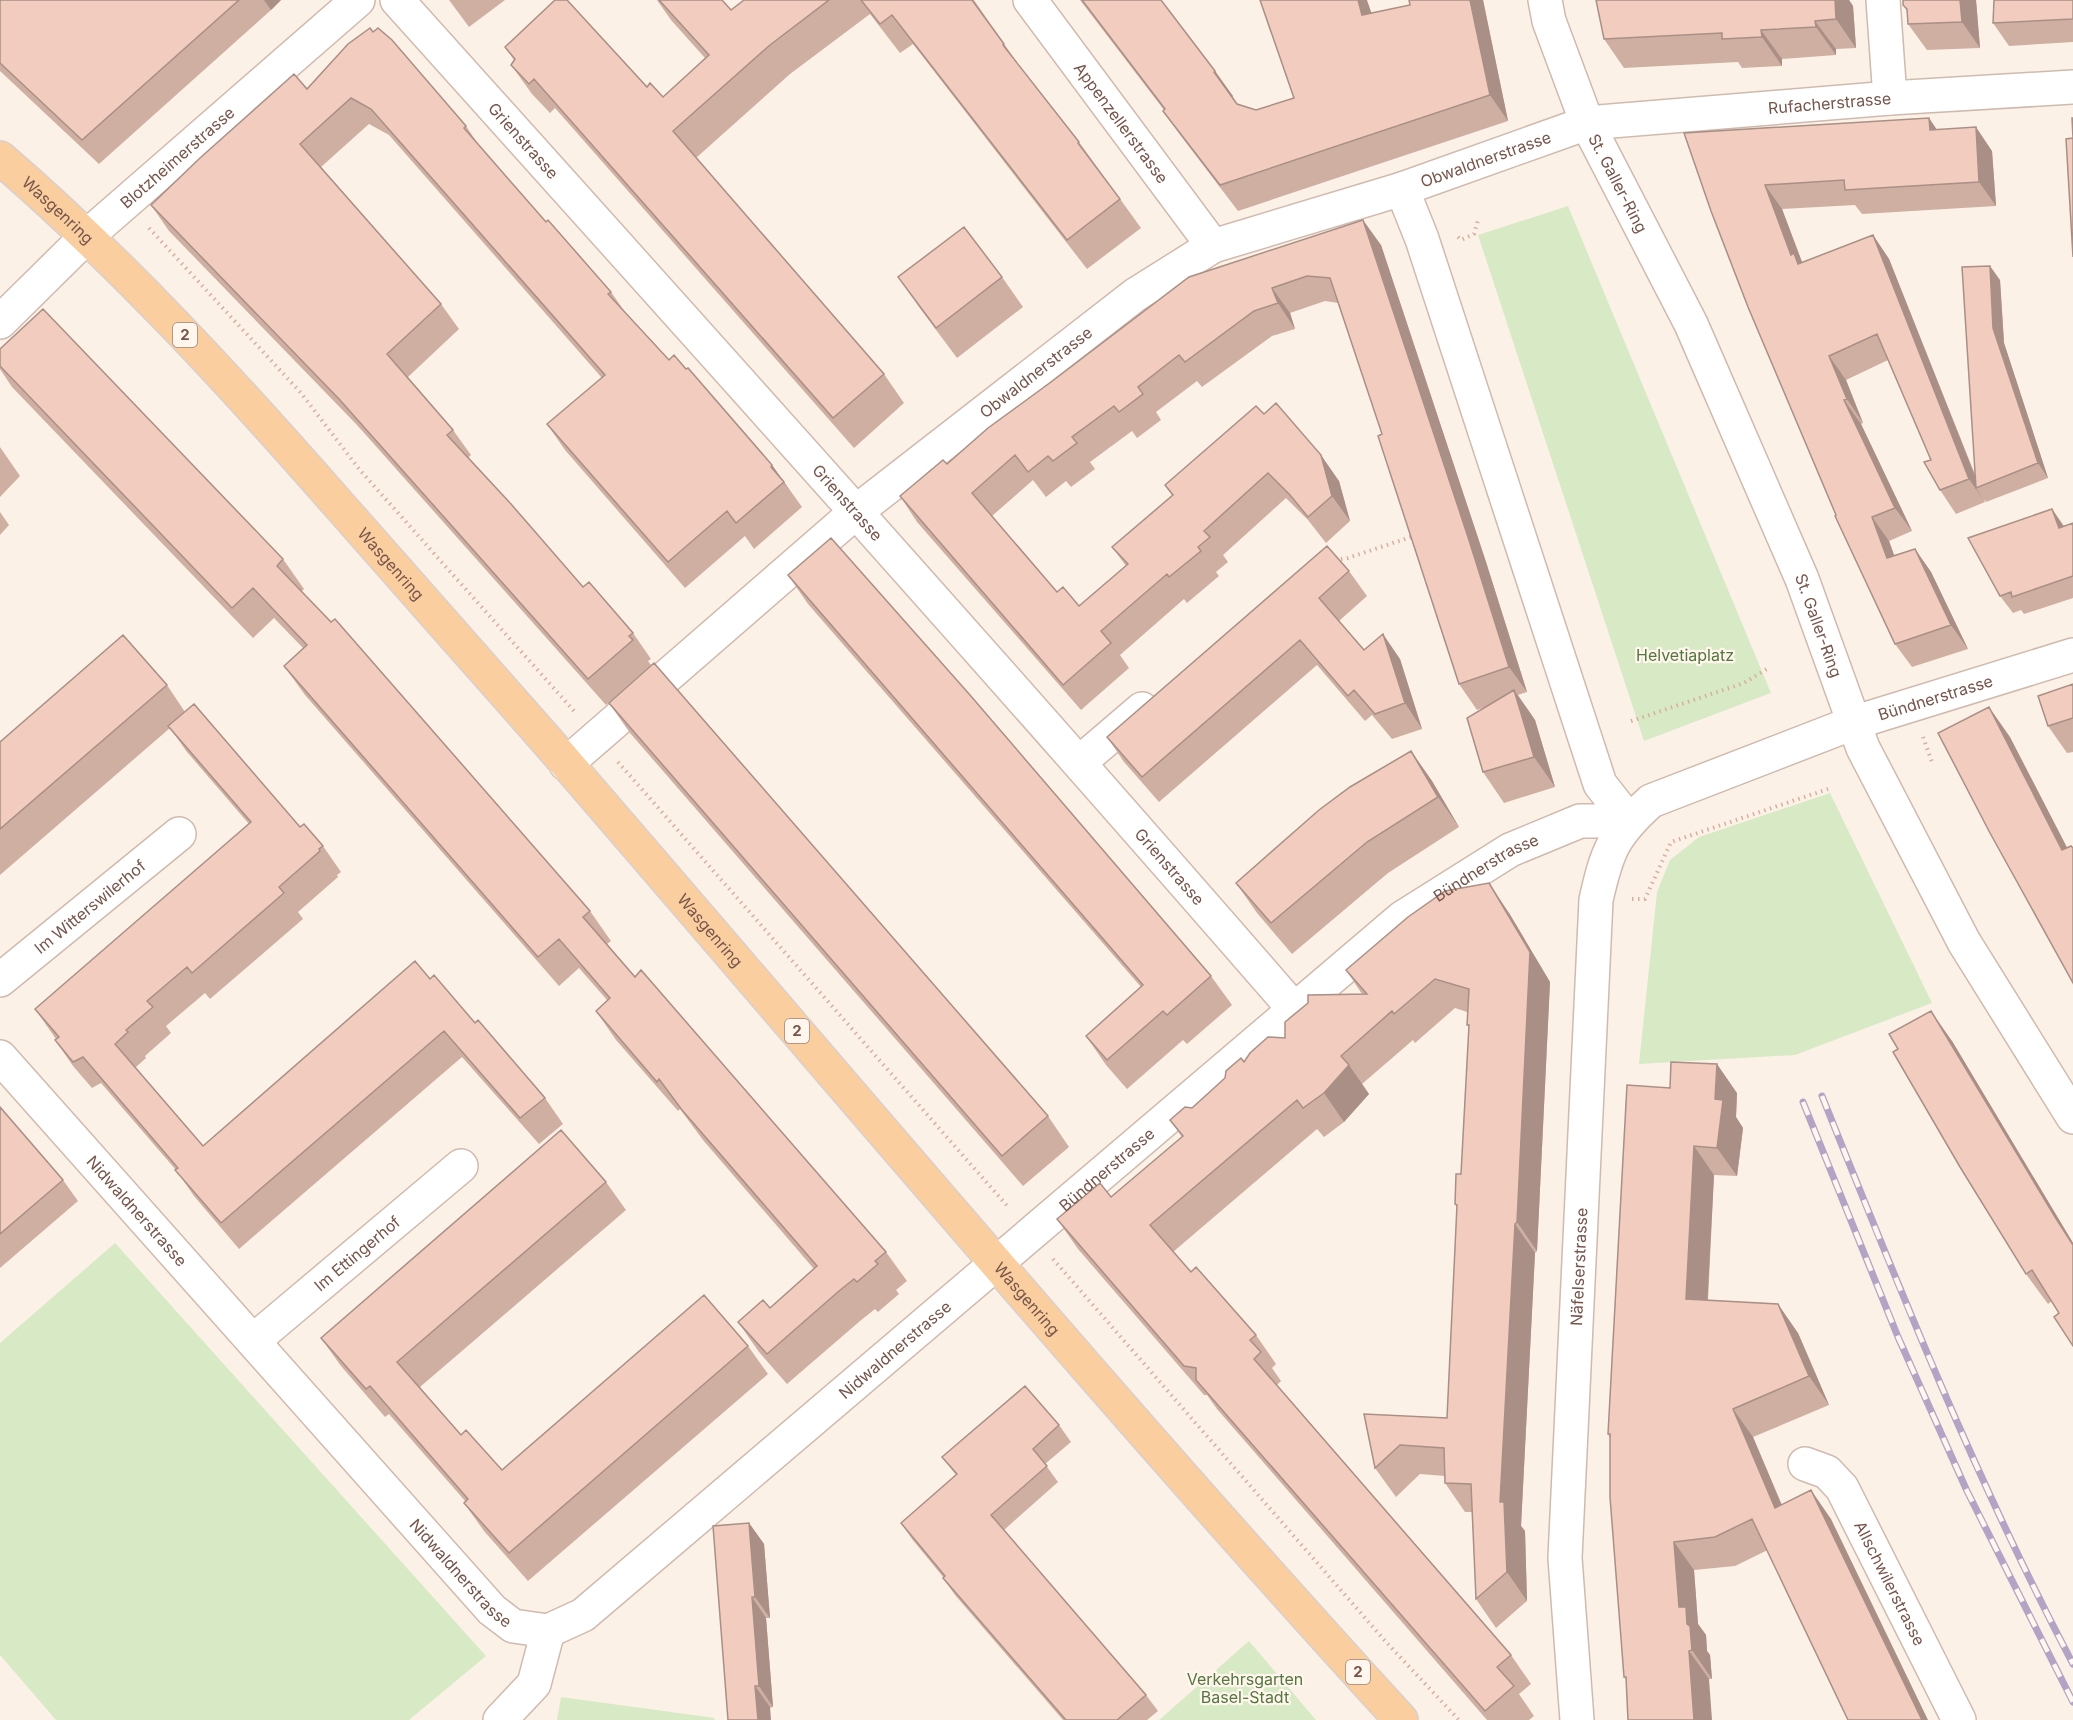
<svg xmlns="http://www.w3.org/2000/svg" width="2073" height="1720" viewBox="0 0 2073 1720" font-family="Inter,sans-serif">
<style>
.green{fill:#d8eac5}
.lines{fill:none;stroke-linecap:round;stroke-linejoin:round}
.minor-casing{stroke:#d0baaf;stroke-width:36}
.major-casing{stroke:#d9cfcd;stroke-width:36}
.path{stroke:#d7afa1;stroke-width:4;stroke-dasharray:1.5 4.5;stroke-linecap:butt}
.minor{stroke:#fff;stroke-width:33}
.major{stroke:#face9f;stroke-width:33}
.rail-casing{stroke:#b3a4c6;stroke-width:7}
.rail{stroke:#fff6ed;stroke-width:4.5;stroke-dasharray:14;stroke-linecap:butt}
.wall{fill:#d0afa3}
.shaded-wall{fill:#a98f85}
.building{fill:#f2ccbe;stroke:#a98f85;stroke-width:1.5}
.labels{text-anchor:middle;stroke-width:4.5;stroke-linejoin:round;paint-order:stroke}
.shield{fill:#fff6ed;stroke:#9f857c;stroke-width:1.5}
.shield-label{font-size:15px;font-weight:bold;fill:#76554b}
.street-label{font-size:16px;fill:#76554b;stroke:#fff6ed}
.park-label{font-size:16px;fill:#567640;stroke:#fff6ed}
</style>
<rect width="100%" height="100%" fill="#fcf1e6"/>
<path class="green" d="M1568,206L1771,693L1644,741L1478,235Z
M1830,793L1932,1003L1795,1055L1639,1064L1657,892L1670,860L1699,837Z
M115,1243L486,1656L409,1720H56L0,1655V1343Z
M1249,1641L1316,1720H1159Z
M561,1697L715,1718L714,1720H557Z"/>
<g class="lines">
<g class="minor-casing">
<g id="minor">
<path id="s1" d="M397,0C698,335 999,669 1294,1009"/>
<path id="s2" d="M1030,0L1213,246"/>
<path id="s3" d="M1545,0L1549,21L1587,123L1691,324L1802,579L1863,748L1964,942L2073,1117"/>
<path d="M1883,0L1890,98"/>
<path d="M1402,189L1422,239L1600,784L1629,821"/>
<path id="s4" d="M0,322L86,237L358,0"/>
<path d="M1080,762L1142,709"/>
<path id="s5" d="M566,764L857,511L1135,295L1213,246L1402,189L1587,123L1890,98L2073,87"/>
<path id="s6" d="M0,980L179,834"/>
<path id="s7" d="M0,1057L492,1610L513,1626L548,1631L583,1615L1402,918L1510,850L1580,821H1629"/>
<path id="s8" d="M253,1341L461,1166"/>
<path id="s9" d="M1805,1464L1827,1472L1842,1488L1959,1720"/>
<path d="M500,1720L534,1684L548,1631"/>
<path id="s10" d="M1577,1720L1565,1558L1596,900C1607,851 1613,835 1651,801L1853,723L2073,655"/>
</g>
</g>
<g class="major-casing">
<g id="major">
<path id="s11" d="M0,158C122,263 232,383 339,505C409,584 478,663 548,742C831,1069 1109,1401 1401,1720"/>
</g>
</g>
<path class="path" d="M149,228L301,393L359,469L574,711
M1458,237L1461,240L1474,234L1478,220
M1335,560L1348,558L1414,536
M1631,721L1744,683L1770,667
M1923,737L1932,762
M618,762L1009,1208
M1632,899H1645L1671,842L1828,789
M1053,1259L1386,1642L1459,1720"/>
<use href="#minor" class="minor"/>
<use href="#major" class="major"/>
<g class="rail-casing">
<path id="rail" d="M1822,1096C1899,1288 1976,1480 2073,1664
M1803,1102L1898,1337L1967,1491L2073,1702"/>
</g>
<use href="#rail" class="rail"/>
</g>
<path class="wall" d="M0,0H281L271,10L99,164L0,71Z
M449,0H505L469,27Z
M657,0H722L731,10L774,0H974L1020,67L1079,142L1141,228L1087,269L913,44L900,53L870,14L790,74L696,158L884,374L904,403L854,448L555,108L550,113L532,94L511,65L514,60L505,47L647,87L663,97L705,58L671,20Z
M1080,0H1161L1215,71L1237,104L1256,110L1294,98L1371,13L1483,0L1508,121L1238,211L1181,136L1163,111L1164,110Z
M1596,0H1849L1853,6L1856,48L1836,49V55L1782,59V66L1742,68L1738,62L1624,68L1604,39Z
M1976,0L1980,48L1927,50L1908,24L1907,11L1903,5Z
M2073,0V42L2009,46L1993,23Z
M373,32L466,126L480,147L546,222L611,292L625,312L669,360L772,465L802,507L754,549L745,536L685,588L565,450L547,424L602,378L389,135L369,124L321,167L441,304L459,329L408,377L453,430L471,455L468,458L583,587L633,633L651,659L648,661L651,665L606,705L357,425L169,231L151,205L307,89Z
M1929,118L1937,130L1992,151L1996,206L1862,214L1855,205L1782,209L1802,263L1873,235L1889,259L1976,477L2000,280L2004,343L2048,478L1986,502L1984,499L1985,502L1956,514L1940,490L1931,460L1888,360L1846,380L1863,423L1861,424L1912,531L1889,541L1894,556L1915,549L1931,572L1968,649L1912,667L1895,644L1684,133Z
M1381,245L1486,562L1527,692L1518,695L1535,720L1555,787L1504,803L1483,772L1485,707L1477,710L1459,684L1382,434L1338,303L1325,301L1290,313L1295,329L1272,336L1202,387L1197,381L1156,412L1161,420L1137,438L1132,431L1090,462L1095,469L1071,487L1066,481L1046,497L1033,480L992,516L1057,592L1079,606L1126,566L1112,547L1172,495L1165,485L1264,414L1339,481L1350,521L1326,543L1308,520L1286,498L1223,555L1228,562L1216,572L1219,576L1187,603L1184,599L1120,655L1129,668L1081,710L917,522L900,496L947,464L1051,382L1189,277Z
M898,277H1002L1023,307L957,358L919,307Z
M0,349L283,559L304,589L301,592L590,911L611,941L607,944L635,977L886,1252L907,1281L896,1290L899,1294L878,1312L875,1309L860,1321L787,1384L759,1352L738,1322L770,1308L814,1269L703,1140L680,1109L678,1111L616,1040L596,1011L607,1000L579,968L559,986L305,695L284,666L303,648L274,618L253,638L12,387L0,369Z
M0,447L20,476L0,497Z
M2052,509L2064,526L2073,523V598L2024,614L2021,610L2013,613L2000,596Z
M0,512L9,525L0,535Z
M1349,571L1367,596L1339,621L1364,650L1400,659L1422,729L1392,739L1372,715L1365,721L1317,665L1159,802L1124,762L1107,737Z
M788,575L1211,976L1232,1005L1187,1044L1183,1040L1127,1089L1106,1065L1086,1036L1141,987L808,604Z
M2073,684V752L2067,753L2048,726Z
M167,685L185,712L300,827L323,846L341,872L337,875L338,877L298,912L303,919L210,999L205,993L166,1026L171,1033L145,1056L146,1058L135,1068L203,1146L430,979L475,1023L545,1098L563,1124L539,1144L462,1057L239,1249L194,1196L176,1170L101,1083L92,1088L73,1066L55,1040L56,1039L35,1009L249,824L187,752L170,728L0,875V742Z
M609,703L1048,1116L1069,1147L1023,1186L630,733Z
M1411,751L1432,781L1459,827L1388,873L1292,954L1257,913L1236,883Z
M1509,913L1550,982L1537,1251L1535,1253L1521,1526L1525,1531L1527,1601L1496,1628L1476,1599L1472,1512H1465L1445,1483V1476L1420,1474L1396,1497L1375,1468L1364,1414L1447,1418L1457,1207L1455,1204L1461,1174L1469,1027L1467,1025V1012L1455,1008L1415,1043L1413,1040L1362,1084L1369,1094L1344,1122L1324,1137L1317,1129L1173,1252L1191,1272L1256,1335L1276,1364L1272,1368L1281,1381L1277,1385L1511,1655L1531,1684L1519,1694L1534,1716L1529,1720H1487L1217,1409L1207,1395H1204L1078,1249L1057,1219L1111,1197L1182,1137L1170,1120L1192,1108L1244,1062L1285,1038L1362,994L1346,970Z
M1952,1041L2073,1243V1346L2059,1313L2052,1301L2048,1304L2026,1274L1898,1049Z
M1627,1085L1737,1093L1736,1117L1743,1128L1737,1176L1714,1175L1708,1301L1798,1333L1829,1405L1753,1437L1782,1505L1831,1519L1735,1566L1694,1570L1698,1624L1706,1635L1707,1651L1710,1655L1712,1679L1626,1680L1624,1677L1610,1438L1608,1434Z
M0,1107L63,1180L78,1201L0,1268Z
M606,1182L626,1210L420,1387L461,1435L502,1470L748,1346L768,1374L528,1581L484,1531L464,1503L466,1502L389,1414L385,1417L341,1366L321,1338Z
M1059,1425L1071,1442L1045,1464L1058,1482L1004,1530L1146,1695L1158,1711L1147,1720H1063L955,1595L943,1578H944L912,1539L901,1523L956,1475L942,1457Z
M749,1523L764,1544L770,1618H766L773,1707L728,1720Z"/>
<path class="shaded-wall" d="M264,0H281L271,10Z
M1358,0H1367L1381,41L1362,15Z
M1470,0H1483L1508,121L1490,95Z
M1835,0H1849L1853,6L1856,48L1836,19Z
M1960,0H1976L1980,48L1962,22Z
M1815,21L1836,49V55L1816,27Z
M1761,30L1782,59V66L1762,37Z
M1215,71L1233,96L1232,98L1214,72Z
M1929,118L1945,142L1930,130Z
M1976,127L1992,151L1996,206L1979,182Z
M1765,185L1782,209L1804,267L1815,288L1791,255Z
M1363,220L1381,245L1486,562L1527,692L1509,667Z
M1873,235L1889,259L1979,486L1976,488L1985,502L1969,479Z
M1990,266L2000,280L2004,343L2048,478L2038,463L1993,328Z
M1272,288L1290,313L1295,329L1278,303Z
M1829,356L1846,380L1863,423L1847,399Z
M1844,400L1861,424L1912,531L1895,508Z
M1321,455L1339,481L1350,521L1332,496Z
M772,465L790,491L771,467Z
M2052,509L2064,527L2059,528Z
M1872,517L1889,541L1904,582L1887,558Z
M1915,549L1931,572L1968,649L1951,625Z
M1383,634L1400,659L1422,729L1405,703Z
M1514,690L1535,720L1555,787L1534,757Z
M1989,707L2010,737L2073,859L2062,850Z
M1411,751L1432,781L1459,827L1438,797Z
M1489,883L1509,913L1550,982L1537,1251L1517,1222Z
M1931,1011L1952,1041L2073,1243V1245L2055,1217Z
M1717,1064L1737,1093L1736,1117L1743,1128L1737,1176L1717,1148L1715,1099Z
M1349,1065L1369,1094L1344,1122L1324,1093Z
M1694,1146L1714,1175L1706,1328L1686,1299Z
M1515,1224L1535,1253L1521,1526L1525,1531L1527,1601L1507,1572L1500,1502Z
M1778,1304L1798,1333L1829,1405L1809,1376Z
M1733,1409L1753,1437L1795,1537L1775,1508Z
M1811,1490L1831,1519L1928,1720H1922Z
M749,1523L764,1544L770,1618L755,1597Z
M1674,1542L1694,1570L1698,1624L1706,1635L1707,1651L1710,1655L1712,1679L1692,1650L1687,1624L1679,1607Z
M752,1597L766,1618L773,1707L759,1686Z
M1689,1651L1709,1679L1712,1720H1694Z
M755,1686L770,1707L771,1720H758Z"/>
<path class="building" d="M0,0H239L82,140L0,63Z
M555,0H567L647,87L650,83L663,97L709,55L659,0H722L731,10L744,0H829L770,45L673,131L884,374L833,418L534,79L529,84L511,65L515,59L505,47Z
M861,0H972L1004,44L1003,45L1079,142L1078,143L1120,199L1067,240L892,15L880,24Z
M1082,0H1161L1215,71L1214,72L1237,104L1256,110L1294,98L1260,0H1358L1362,15L1410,5L1409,0H1470L1490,95L1220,185L1163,111L1165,109Z
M1596,0H1835L1836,19L1815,21L1816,27L1761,30L1762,37L1722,39V33L1604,39Z
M1903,0H1960L1962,22L1908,24L1907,9L1903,5Z
M1994,0H2073V19L1993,23Z
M370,28L373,32L378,28L392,40L466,126L464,128L518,190L546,222L548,220L611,292L608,294L669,360L674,355L686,369L688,368L772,465L771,467L784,482L736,523L727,511L668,562L547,424L605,375L400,142L371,109L351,98L300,144L441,304L387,354L453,430L447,435L511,504L583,587L589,582L633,633L629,636L633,640L588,679L339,399L151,205L200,158L294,74L307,89L348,44Z
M1929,118L1930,130L1976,127L1979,182L1845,190L1844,180L1765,185L1791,255L1794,253L1798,264L1873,235L1969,479L1940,490L1924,462L1931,460L1877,334L1829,356L1847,399L1844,400L1895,508L1872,517L1887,558L1915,549L1951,625L1895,644L1835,516L1836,515L1748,307L1711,211L1684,133Z
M2072,118H2073V257L2066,139L2073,138Z
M1363,220L1468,537L1509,667L1459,684L1378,436L1382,434L1330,278L1307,276L1272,288L1278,303L1254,311L1185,362L1179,355L1138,387L1143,394L1119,412L1114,406L1072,437L1077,443L1053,461L1048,456L1028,472L1015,455L972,493L1057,592L1063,587L1079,606L1128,564L1112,547L1173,495L1165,485L1256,406L1264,414L1276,403L1321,455L1332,496L1308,517L1290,495L1268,473L1204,531L1210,537L1198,547L1201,551L1169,577L1167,574L1101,631L1111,643L1063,685L900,496L943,460L947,464L988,428L1051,382L1189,277Z
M964,227L1002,277L936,328L898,277Z
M1990,266L1993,328L2038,463L1976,488L1962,267Z
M43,309L283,559L277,566L331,622L335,619L590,911L583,917L635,977L641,970L886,1252L875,1261L878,1264L857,1282L854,1279L839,1291L767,1354L738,1322L763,1300L770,1308L817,1266L682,1110L659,1079L657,1082L596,1011L610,998L559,939L538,957L284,666L307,645L253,588L232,608L0,366V349Z
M2052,509L2059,528L2073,523V576L2012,597L2011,592L2000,596L1968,538Z
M831,538L970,695L1211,976L1167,1015L1163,1011L1107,1060L1086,1036L1143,985L788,575Z
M1327,546L1349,571L1319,598L1364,650L1383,634L1405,703L1375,714L1354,690L1348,696L1300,640L1142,777L1107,737Z
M123,635L167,685L0,829V742Z
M654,663L1048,1116L1002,1156L609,703Z
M2073,684V718L2048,726L2038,696Z
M1514,690L1534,757L1483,772L1467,718Z
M194,704L300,827L304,824L323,846L319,849L320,851L279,887L284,893L192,973L187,967L147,1001L153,1007L126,1030L128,1032L115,1044L203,1146L415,961L430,979L434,975L475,1023L478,1020L545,1098L520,1118L444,1031L221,1223L175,1170L178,1168L83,1057L73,1062L55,1040L59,1037L35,1009L251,822L168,726Z
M1989,707L2062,850L2071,846L2073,848V983L1990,833L1938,733Z
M1411,751L1438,797L1367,842L1271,923L1236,883L1319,810L1350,787Z
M1489,883L1530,952L1517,1222L1515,1224L1500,1502H1504L1507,1572L1476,1599L1471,1484L1445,1483L1444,1448L1400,1445L1375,1468L1364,1414L1447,1418L1457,1205L1455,1204L1456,1174H1461L1469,1025H1467L1469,989L1435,979L1394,1014L1392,1011L1341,1056L1349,1065L1324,1093L1303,1108L1297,1100L1150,1225L1191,1272L1196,1267L1256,1335L1250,1340L1261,1352L1254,1359L1511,1655L1497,1667L1514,1686L1485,1711L1196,1380V1368L1184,1366L1057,1219L1100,1183L1111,1197L1183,1136L1170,1120L1185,1107L1192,1108L1225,1078L1226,1071L1241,1058L1244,1062L1250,1053L1268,1037L1285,1038V1022L1308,1003V995L1367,994L1346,970L1408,917L1445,891Z
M1931,1011L2055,1217L2073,1245V1346L2054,1317L2059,1313L2032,1270L2026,1274L1960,1167L1893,1052L1898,1049L1889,1034Z
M1671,1062L1717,1064L1715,1099L1723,1100L1717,1148L1694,1146L1686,1299L1778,1304L1809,1376L1733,1409L1775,1508L1811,1490L1922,1720H1848L1752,1519L1715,1537L1674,1542L1679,1607H1686L1687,1624L1690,1626L1692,1650L1689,1651L1694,1720H1628L1626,1677H1624L1610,1497V1434H1608L1627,1085L1670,1088Z
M0,1107L63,1180L0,1234Z
M561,1130L606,1182L397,1362L461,1435L466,1430L502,1470L704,1295L748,1346L509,1553L464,1503L468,1499L370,1386L366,1389L321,1338Z
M1025,1386L1059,1425L1033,1449L1047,1466L991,1515L1146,1695L1117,1720H1066L943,1578L945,1576L901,1523L957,1474L942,1457Z
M749,1523L755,1597H752L759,1686H755L758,1720H728L713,1526Z"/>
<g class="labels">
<g class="shield">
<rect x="173" y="323" width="24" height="24" rx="4.5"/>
<rect x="785" y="1019" width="24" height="24" rx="4.5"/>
<rect x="1346" y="1660" width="24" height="24" rx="4.5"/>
</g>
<g class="shield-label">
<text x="185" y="340">2</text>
<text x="797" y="1036">2</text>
<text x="1358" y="1677">2</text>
</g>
<g class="street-label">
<text dy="6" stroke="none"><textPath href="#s5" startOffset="1467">Rufacherstrasse</textPath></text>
<text dy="6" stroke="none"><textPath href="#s2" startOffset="153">Appenzellerstrasse</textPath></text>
<text dy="6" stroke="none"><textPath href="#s1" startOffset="189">Grienstrasse</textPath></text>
<text dy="6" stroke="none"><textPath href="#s4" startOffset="242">Blotzheimerstrasse</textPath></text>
<text dy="6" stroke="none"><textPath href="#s5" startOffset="1116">Obwaldnerstrasse</textPath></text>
<text dy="6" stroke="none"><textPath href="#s3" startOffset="198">St. Galler-Ring</textPath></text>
<text dy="6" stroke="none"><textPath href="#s11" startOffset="78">Wasgenring</textPath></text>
<text dy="6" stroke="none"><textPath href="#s5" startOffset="612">Obwaldnerstrasse</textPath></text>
<text dy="6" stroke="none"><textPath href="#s1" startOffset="675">Grienstrasse</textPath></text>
<text dy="6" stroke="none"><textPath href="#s11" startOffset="564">Wasgenring</textPath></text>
<text dy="6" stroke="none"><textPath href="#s3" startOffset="684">St. Galler-Ring</textPath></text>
<text dy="6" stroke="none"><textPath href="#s10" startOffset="1240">Bündnerstrasse</textPath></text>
<text dy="6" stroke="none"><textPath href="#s1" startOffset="1161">Grienstrasse</textPath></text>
<text dy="6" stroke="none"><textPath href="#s7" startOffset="2014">Bündnerstrasse</textPath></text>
<text dy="6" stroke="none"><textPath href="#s6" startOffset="116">Im Witterswilerhof</textPath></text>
<text dy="6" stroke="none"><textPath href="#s11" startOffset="1050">Wasgenring</textPath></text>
<text dy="6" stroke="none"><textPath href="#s7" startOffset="1528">Bündnerstrasse</textPath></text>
<text dy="6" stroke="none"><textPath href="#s7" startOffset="206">Nidwaldnerstrasse</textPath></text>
<text dy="6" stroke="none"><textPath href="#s8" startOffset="136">Im Ettingerhof</textPath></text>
<text dy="6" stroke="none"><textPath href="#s10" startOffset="454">Näfelserstrasse</textPath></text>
<text dy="6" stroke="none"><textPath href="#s11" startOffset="1536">Wasgenring</textPath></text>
<text dy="6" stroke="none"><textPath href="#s7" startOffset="1250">Nidwaldnerstrasse</textPath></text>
<text dy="6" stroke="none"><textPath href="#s7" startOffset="692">Nidwaldnerstrasse</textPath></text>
<text dy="6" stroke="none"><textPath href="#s9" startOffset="152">Allschwilerstrasse</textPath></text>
</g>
<g class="park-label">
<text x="1685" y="661">Helvetiaplatz</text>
<text x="1245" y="1685">Verkehrsgarten<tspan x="1245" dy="18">Basel-Stadt</tspan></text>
</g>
</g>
</svg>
